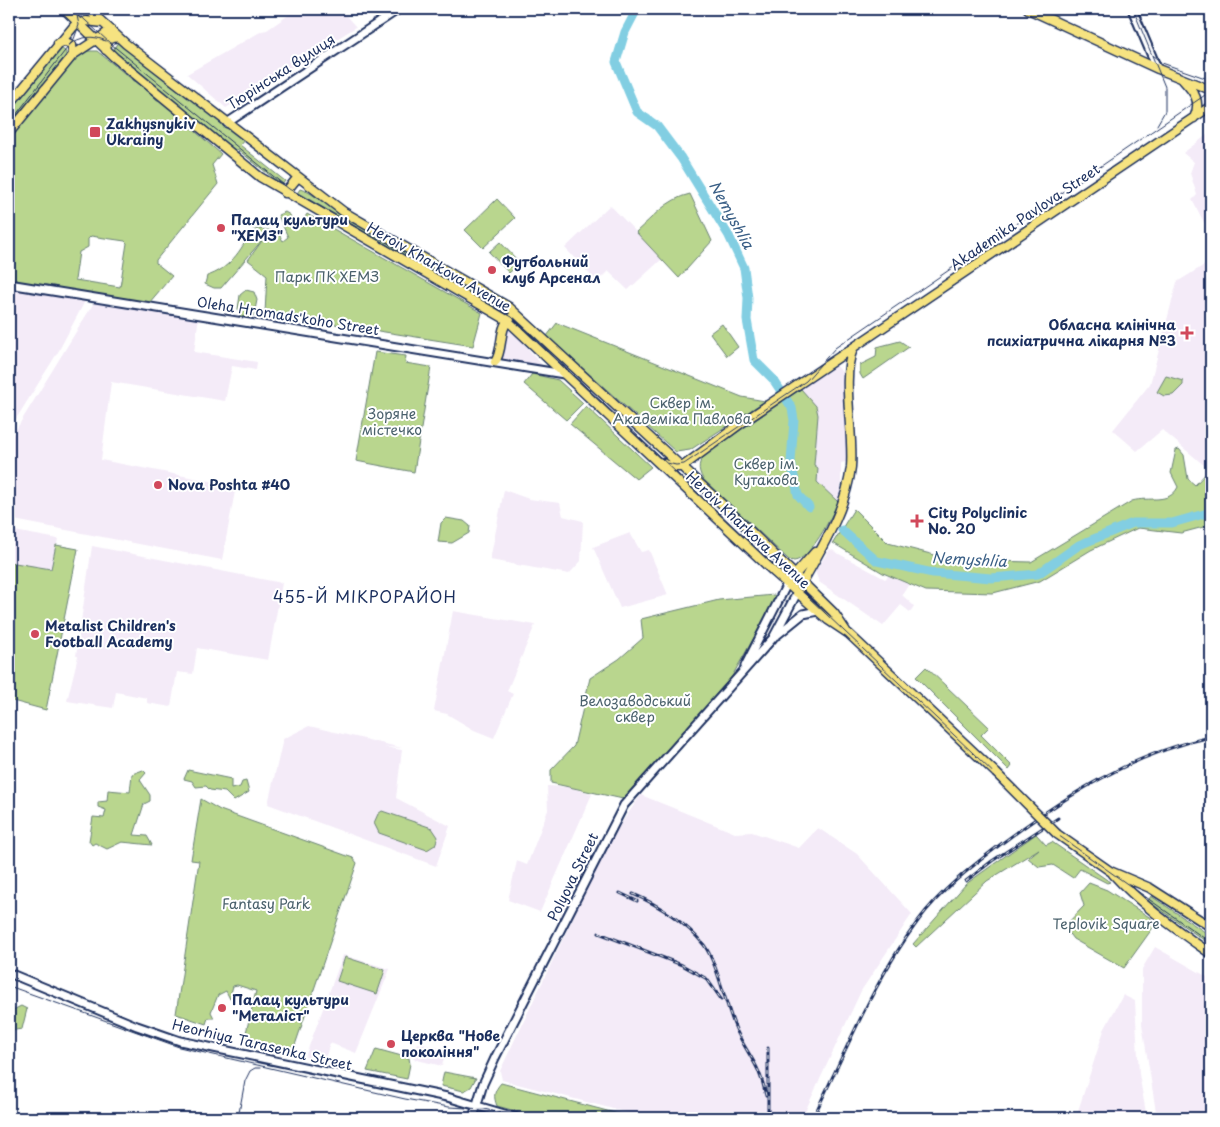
<svg xmlns="http://www.w3.org/2000/svg" width="1220" height="1127" viewBox="0 0 1220 1127" font-family="'Playpen Sans',sans-serif">
<style>
.built{fill:#f4ebf8}
.green{fill:#b9d68e;stroke:#6a8276;fill-rule:evenodd}
.lines{fill:none;stroke-linecap:round;stroke-linejoin:round}
.river{stroke:#82cee2;stroke-width:9}
.secondary-casing{stroke:#1b2f5e;stroke-width:11}
.primary-casing{stroke:#1b2f5e;stroke-width:11}
.secondary{stroke:#fff;stroke-width:7}
.primary{stroke:#f6e381;stroke-width:8}
.tram{stroke:#1b2f5e;stroke-width:1}
.rail-casing{stroke:#1b2f5e;stroke-width:3}
.rail{stroke:#fff;stroke-width:1;stroke-dasharray:4;stroke-linecap:butt}
.primary-bridge-casing{stroke:#1b2f5e;stroke-width:11;stroke-linecap:butt}
.primary-bridge{stroke:#f6e381;stroke-width:8}
.poi-dot{fill:#d1495b;stroke:#fff;stroke-width:2}
.labels{text-anchor:middle;stroke-width:4;stroke-linejoin:round;paint-order:stroke}
.street-label{font-size:14px;fill:#1b2f5e;stroke:#fff}
.poi-label{font-size:14px;font-weight:bold;fill:#1b2f5e;stroke:#fff;text-anchor:start}
.park-label{font-size:14px;fill:#4a616c;stroke:#fff}
.water-label{font-size:15px;font-style:italic;fill:#3a5f86;stroke:#fff}
.quarter-label{font-size:16px;letter-spacing:1px;fill:#1b2f5e;stroke:#fff}
</style>
<rect width="100%" height="100%" fill="#fff"/>
<filter id="ink" filterUnits="userSpaceOnUse"><feTurbulence type="fractalNoise" baseFrequency=".02" numOctaves="2"/><feDisplacementMap in="SourceGraphic" scale="10" xChannelSelector="R" yChannelSelector="G"/><feConvolveMatrix kernelMatrix="1 2 1 2 8 2 1 2 1" color-interpolation-filters="sRGB"/></filter>
<g filter="url(#ink)">
<path class="built" d="M291,9H340L356,27L226,108L187,74L262,31L267,30L293,12Z
M1211,132V235L1192,200L1197,195L1190,173L1194,162L1183,153Z
M610,205L662,259L628,290L608,271L597,282L565,248Z
M1211,261V471L1162,430L1137,451L1113,430L1150,384L1177,282Z
M9,287L85,301L58,352L9,430Z
M95,301L199,316L194,352L257,362L256,370L232,366L225,401L111,382L101,460L236,486L222,560L9,519V441Z
M507,328L519,338L542,365L502,359V349Z
M833,366L838,367L843,374L846,429V462L841,463V491L838,502L817,482L818,468L814,465L818,414L801,389Z
M504,490L529,499L560,503L563,516L583,521L581,561L569,574L490,560Z
M9,530L58,539L51,569L9,562Z
M630,533L641,552L649,550L668,595L620,608L593,547Z
M92,546L282,583L268,660L197,648L193,674L177,672L171,707L147,703V698L116,692L113,708L67,701L78,656H76Z
M830,549L885,579L890,575L909,584L902,595L914,606L910,612L901,605L883,626L819,582L815,571Z
M453,611L535,625L507,691L513,694L494,738L474,730L447,714L434,711Z
M309,726L402,748L384,747L402,750L396,798L450,826L436,866L268,804L283,739Z
M547,786L569,787L592,794L540,912L508,900L517,861L527,865L548,810Z
M641,795L735,833L752,832L799,848L818,828L857,854L912,914L861,991L802,1118H648L502,1080L500,1071L611,838Z
M1155,947L1211,979V1118H1157L1142,1024V969Z
M343,955L390,969L356,1053L330,1043L324,1062L305,1057Z
M1123,995L1135,1001L1139,1074L1147,1118H1086L1077,1114L1104,1030Z
M418,1043L446,1050L442,1066L413,1059Z"/>
<path class="green" d="M118,42L244,140L240,145L285,181L282,185L237,149L234,153L186,114L180,118L221,154L212,165L218,184L156,260V263L172,276L149,303L9,280V135L37,105L74,60L85,51H97L134,81H138L157,100H169L113,50ZM91,236L125,241L127,243L120,287L75,280L79,252L88,247V239Z
M61,48L66,52V55L9,128V110Z
M300,189L308,192L375,234L496,302L493,307L296,195Z
M690,194L712,241L679,278L636,232C653,217 667,199 690,194Z
M497,199L515,218L483,248L465,230Z
M285,212L290,215L292,220L301,224L307,214L482,313L473,346L265,313L267,275L248,260L264,238L221,288H214L205,284L207,276C228,270 242,250 250,232L258,229L277,231L283,241L288,237L278,215Z
M500,242L520,263L509,273L489,252Z
M246,290L254,292L257,300L254,315L246,319L241,317L238,309L240,295Z
M557,323L742,397L765,401L690,450L676,452L547,336Z
M722,324L738,347L727,356L710,333Z
M900,341L909,347L863,379L860,374V365L876,357L877,347Z
M375,352L406,356L405,363L431,367L414,472L356,461Z
M532,374L558,380L583,403L566,420L524,384Z
M1166,376L1183,381V385L1173,395L1164,396L1157,392Z
M801,389L816,406L818,415L814,465L818,468L817,482L838,502C832,516 810,560 794,561L789,560L703,479C697,469 698,461 707,453Z
M586,406L651,467L636,479L570,424Z
M1179,449L1184,455L1188,479L1195,485L1211,468V525L1181,533L1138,528L1091,550L1040,581L993,593L926,591L883,573L833,543L854,509L888,543L954,560L1031,562L1132,501C1149,496 1169,505 1178,487L1171,473L1176,450Z
M446,518L464,521L470,526L469,533L452,543L438,542L441,523Z
M56,545L78,549L46,710L9,700V562L51,569Z
M774,595L777,597L731,678L623,799L551,783V770L574,746L590,678L619,659L643,638L641,619L719,600Z
M926,667L989,727L981,735L1012,766L1009,770L916,677Z
M143,770L146,773L140,780L150,795V801L144,804L134,835L147,836L152,845L122,842L107,849L95,843L92,845L89,841L93,817L104,818L106,810L98,807V802L107,801L108,790L130,792L132,774Z
M188,770L231,779V789L240,787L242,782L246,781L249,792L234,801L225,792L210,790L206,786L196,787L192,781L184,779Z
M201,799L220,810L353,858L357,863L292,1054L244,1041L256,991L237,985L233,986L231,993L234,994L230,999L226,991L218,995L211,1012L214,1018H208L206,1024L176,1014L199,861L191,860Z
M382,811L432,828L438,837L435,845L427,850L379,833L374,823L378,814Z
M1036,834L1046,845L1052,842L1110,882L1107,883L1080,869L1073,878L1053,865L1039,867L1028,858L1039,849L987,881L916,947L913,944L966,884Z
M1089,883L1107,890L1157,922L1124,968L1073,939L1064,927L1084,906L1080,893Z
M1151,896L1211,936V945L1148,901Z
M345,957L385,970L377,994L337,981Z
M21,1006L27,1009L22,1029L9,1031V1012Z
M376,1049L409,1058L410,1064L407,1079L367,1071Z
M444,1072L476,1078L471,1087L464,1091L441,1086Z
M501,1083L634,1118H542L497,1106C493,1096 494,1091 501,1083Z"/>
<g class="lines">
<path class="river" d="M637,9L625,32L616,62L637,112L657,126L681,158L729,236L744,268L748,298L747,320L754,360L773,379L792,408L794,420L791,462L798,495L809,507
M842,530L877,561L933,573L991,578L1038,574L1079,545L1133,523H1172L1211,512"/>
<g class="secondary-casing">
<path id="secondary" d="M1132,9L1157,68
M227,123L399,9
M9,284L564,374
M777,635L803,614L818,611
M745,666L787,584
M9,973L137,1026L180,1041L447,1097L518,1118
M473,1118L483,1084L495,1058L624,805L773,638L797,593"/>
</g>
<g class="primary-casing">
<path id="primary" d="M64,9L114,57L260,177L507,320L775,573L828,620L849,634L996,773
M88,9L126,44L344,212L509,307L738,519L834,613L846,631
M1028,9L1158,69L1211,90
M67,11L77,9
M58,43L66,42L72,45L73,55
M106,50L108,39L118,37
M1183,80C1194,92 1202,101 1194,118
M9,105L74,26L86,21L103,23
M9,133L73,55L111,30
M285,193L298,177
M495,362C504,349 498,329 510,318
M659,462L674,467H682
M682,467L740,424L1211,106
M787,584L815,552
M797,593C818,553 846,512 851,467C854,432 841,378 853,349
M1057,834L1110,871L1150,888L1211,927
M1113,874C1142,906 1176,929 1211,954"/>
</g>
<use href="#secondary" class="secondary"/>
<use href="#primary" class="primary"/>
<path class="tram" d="M73,9L111,44L289,189L512,317L973,753L1055,833L1211,943
M1133,9L1165,87V111L1157,125
M69,45C80,36 94,35 106,41
M1152,55L1162,63L1211,80
M9,124L74,39L79,25L76,11
M667,463L676,465L684,464L806,381L835,348L1211,91
M9,986L179,1047L405,1099L449,1107L484,1109L522,1118
M238,1118L245,1081L250,1071L255,1068H260"/>
<g class="rail-casing">
<path id="rail" d="M966,881L992,861L1058,818
M620,893L637,901
M633,894C659,905 686,923 704,945C717,962 726,1006 735,1027C746,1054 760,1063 766,1096
M599,933L682,965L707,979L721,999
M768,1048V1118
M813,1118C845,1053 874,980 918,921C940,891 971,867 1001,844C1064,797 1133,753 1211,737"/>
</g>
<use href="#rail" class="rail"/>
<g class="primary-bridge-casing">
<path id="primary-bridge" d="M996,773L1057,834"/>
</g>
<use href="#primary-bridge" class="primary-bridge"/>
</g>
</g>
<g class="poi-dot">
<rect x="89" y="126" width="12" height="12" rx="2.5"/>
<circle cx="221" cy="228" r="5"/>
<circle cx="492" cy="270" r="5"/>
<path d="M1184.5 325.5h5v5h5v5h-5v5h-5v-5h-5v-5h5z"/>
<circle cx="158" cy="485" r="5"/>
<path d="M914.5 513.5h5v5h5v5h-5v5h-5v-5h-5v-5h5z"/>
<circle cx="35" cy="634" r="5"/>
<circle cx="222" cy="1008" r="5"/>
<circle cx="391" cy="1044" r="5"/>
</g>
<g class="labels">
<g class="street-label">
<text transform="translate(281 72) rotate(-33)" y="5">Тюрінська вулиця</text>
<text transform="translate(1025 217) rotate(-34)" y="5">Akademika Pavlova Street</text>
<text transform="translate(439 267) rotate(30)" y="5">Heroiv Kharkova Avenue</text>
<text transform="translate(288 316) rotate(9)" y="5">Oleha Hromadsʹkoho Street</text>
<text transform="translate(748 530) rotate(43)" y="5">Heroiv Kharkova Avenue</text>
<text transform="translate(573 877) rotate(-64)" y="5">Polyova Street</text>
<text transform="translate(262 1045) rotate(13)" y="5">Heorhiya Tarasenka Street</text>
</g>
<g class="poi-label">
<text x="106" y="129">Zakhysnykiv<tspan x="106" dy="16">Ukrainy</tspan></text>
<text x="231" y="225">Палац культури<tspan x="231" dy="16">"ХЕМЗ"</tspan></text>
<text x="502" y="267">Футбольний<tspan x="502" dy="16">клуб Арсенал</tspan></text>
<text x="1176" y="330" text-anchor="end">Обласна клінічна<tspan x="1176" dy="16">психіатрична лікарня №3</tspan></text>
<text x="168" y="490">Nova Poshta #40</text>
<text x="928" y="518">City Polyclinic<tspan x="928" dy="16">No. 20</tspan></text>
<text x="45" y="631">Metalist Children's<tspan x="45" dy="16">Football Academy</tspan></text>
<text x="232" y="1005">Палац культури<tspan x="232" dy="16">"Металіст"</tspan></text>
<text x="401" y="1041">Церква "Нове<tspan x="401" dy="16">покоління"</tspan></text>
</g>
<g class="park-label">
<text x="327" y="282">Парк ПК ХЕМЗ</text>
<text x="682" y="408">Сквер ім.<tspan x="682" dy="16">Академіка Павлова</tspan></text>
<text x="392" y="419">Зоряне<tspan x="392" dy="16">містечко</tspan></text>
<text x="766" y="469">Сквер ім.<tspan x="766" dy="16">Кутакова</tspan></text>
<text x="635" y="706">Велозаводський<tspan x="635" dy="16">сквер</tspan></text>
<text x="266" y="909">Fantasy Park</text>
<text x="1106" y="929">Teplovik Square</text>
</g>
<g class="water-label">
<text transform="translate(731 215) rotate(61)" y="5">Nemyshlia</text>
<text transform="translate(969 560) rotate(3)" y="5">Nemyshlia</text>
</g>
<g class="quarter-label">
<text x="365" y="603">455-Й МІКРОРАЙОН</text>
</g>
</g>
<rect width="1220" height="1127" fill="none" stroke="#fff" stroke-width="30"/>
<rect x="15" y="15" width="1190" height="1097" fill="none" stroke="#1b2f5e" stroke-width="2" filter="url(#ink)"/>
</svg>
